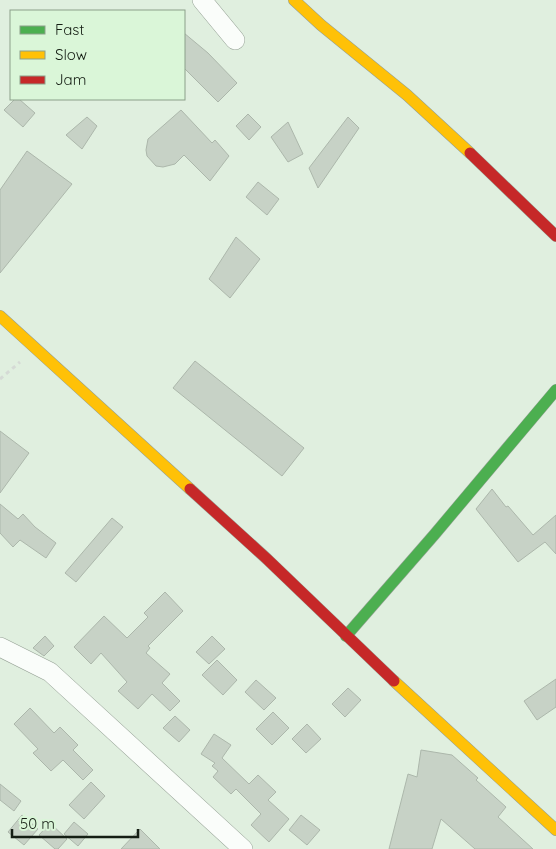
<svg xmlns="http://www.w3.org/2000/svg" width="556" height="849" viewBox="0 0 556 849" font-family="Quicksand,sans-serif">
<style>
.building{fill:#c7d2c6;stroke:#acb7ab}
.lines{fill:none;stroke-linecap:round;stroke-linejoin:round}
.street-casing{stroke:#95a195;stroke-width:20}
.fast-casing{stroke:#95a195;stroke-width:12}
.slow-casing{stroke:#95a195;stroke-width:12}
.jam-casing{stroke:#95a195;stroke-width:12}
.path{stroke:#d5dad5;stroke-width:3;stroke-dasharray:4 4;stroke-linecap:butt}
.street{stroke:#fafdfa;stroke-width:19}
.fast{stroke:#4caf50;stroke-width:11}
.slow{stroke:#ffc107;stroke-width:11}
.jam{stroke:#c62828;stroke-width:11}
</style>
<rect width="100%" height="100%" fill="#e0efdf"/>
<path class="building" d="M184,33L208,53L237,83L218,102L184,68Z
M15,99H19L35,113L23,127L4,110Z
M181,110L212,143L215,140L229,156L210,181L184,155L175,164L163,167L156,166L147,156L146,150L148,139Z
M248,114L261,127L249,140L236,126Z
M87,117L97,126L82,149L66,135Z
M348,117L359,128L318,188L309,168Z
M288,122L303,154L288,162L271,137Z
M27,151L72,184L0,273V190Z
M258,182L279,199L267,215L246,197Z
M236,237L260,259L230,298L209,279Z
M195,361L304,448L282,476L173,388Z
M0,431L29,453L0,493Z
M492,489L506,507L508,506L533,535L556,515V554L545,542L518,562L476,509Z
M0,504L18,519L23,514L35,527L56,543L46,558L20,540L13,547L0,533Z
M112,518L123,527L76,582L65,573Z
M165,592L183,611L148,646L150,648L146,653L170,674L162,683L180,701L170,711L152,694L138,709L118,691L127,682L101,653L91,664L74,647L104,616L127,638L148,617L144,613Z
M45,636L54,646L44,656L33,648Z
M212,636L225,649L209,664L196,652Z
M217,660L237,680L223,695L202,675Z
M556,679V707L537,720L524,701Z
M256,680L276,698L264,710L245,692Z
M348,688L361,700L345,717L332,704Z
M30,708L54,733L60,727L78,745L73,750L93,770L83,780L63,760L51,771L33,753L38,749L14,724Z
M273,712L289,728L272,745L256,729Z
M175,716L190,730L179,742L163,728Z
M307,724L321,739L306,753L292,739Z
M214,734L231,745L222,758L249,784L258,775L276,792L268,800L289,819L269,842L251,825L261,814L236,789L231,794L213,777L218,771L212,766L215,763L201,754Z
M421,750L452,755L478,778L476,780L506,807L498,817L533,849H475L441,819L432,849H389L408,774L417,777Z
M91,782L105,796L84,819L69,805Z
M0,784L21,801L14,811L0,800Z
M22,815L38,829L24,845L8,832Z
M301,815L320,830L307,845L289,830Z
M74,822L88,834L78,846L64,834Z
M50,823L67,839L58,849H55L39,835Z
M140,829L160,849H121Z"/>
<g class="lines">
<g class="street-casing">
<path id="street" d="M202,0L235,40
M0,647L50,672L243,849"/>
</g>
<g class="fast-casing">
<path id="fast" d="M346,636L434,535L556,390"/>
</g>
<g class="slow-casing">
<path id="slow" d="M294,0L321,25L407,95L470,153
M0,316L190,489
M394,681L556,830"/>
</g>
<g class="jam-casing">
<path id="jam" d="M470,153L556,236
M190,489L267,559L394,681"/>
</g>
<path class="path" d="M0,379L20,362"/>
<use href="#street" class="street"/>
<use href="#fast" class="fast"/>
<use href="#slow" class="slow"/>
<use href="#jam" class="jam"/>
</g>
<rect x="10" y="10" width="175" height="90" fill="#daf6d8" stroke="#8ba08a"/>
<rect x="20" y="26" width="25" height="8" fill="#4caf50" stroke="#8ba08a"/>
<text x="55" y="35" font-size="15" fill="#151e14">Fast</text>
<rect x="20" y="51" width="25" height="8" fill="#ffc107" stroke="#8ba08a"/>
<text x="55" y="60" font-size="15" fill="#151e14">Slow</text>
<rect x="20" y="76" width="25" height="8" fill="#c62828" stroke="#8ba08a"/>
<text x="55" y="85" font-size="15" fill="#151e14">Jam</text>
<path d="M12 829v8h126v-8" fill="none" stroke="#151e14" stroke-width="2.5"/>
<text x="20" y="829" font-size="15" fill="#151e14" stroke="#daf6d8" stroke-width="4" paint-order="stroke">50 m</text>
</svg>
